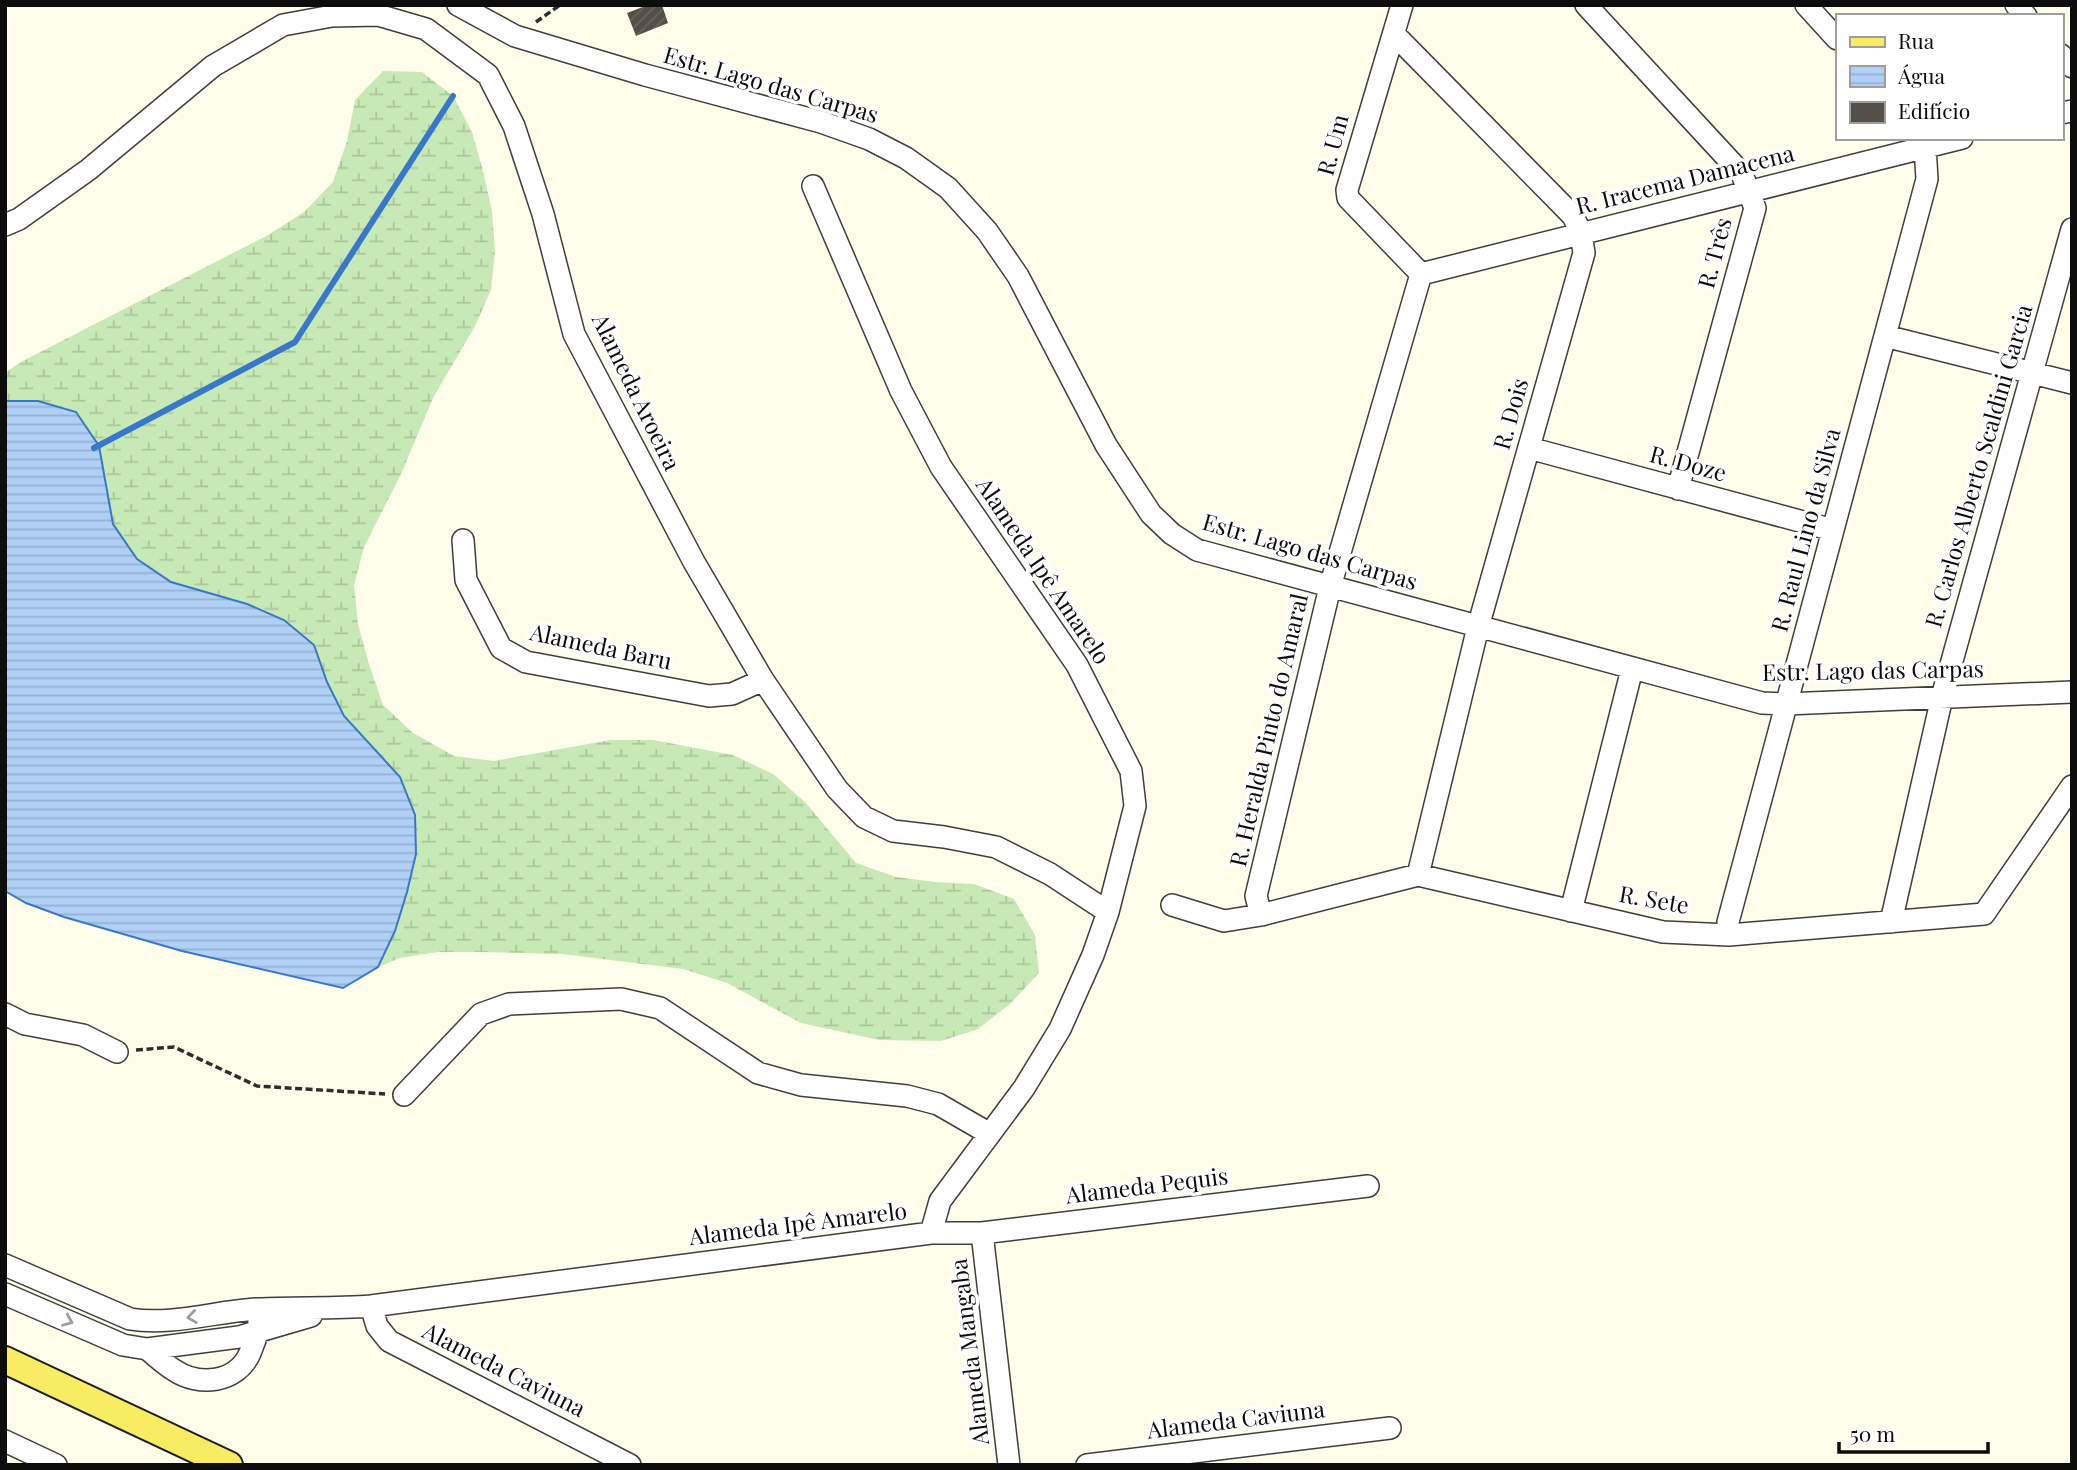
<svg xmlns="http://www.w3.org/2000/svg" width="2077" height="1470" viewBox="0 0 2077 1470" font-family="'Playfair Display',serif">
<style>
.wetland{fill:url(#wetland-marsh)}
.water{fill:url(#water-rules);stroke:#3778cd;stroke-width:2}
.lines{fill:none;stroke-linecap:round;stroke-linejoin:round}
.stream{stroke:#3778cd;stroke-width:6}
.building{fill:url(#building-hatch)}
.minor-casing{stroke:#3f3f3f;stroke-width:24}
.major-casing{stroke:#1d1d1d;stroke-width:30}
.path{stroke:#2e2e2e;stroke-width:3.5;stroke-dasharray:7 3.5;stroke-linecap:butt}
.minor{stroke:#fff;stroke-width:21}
.major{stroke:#f8ed62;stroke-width:26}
.oneway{stroke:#9e9e9e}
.labels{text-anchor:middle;stroke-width:7;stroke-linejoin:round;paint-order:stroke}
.street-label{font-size:23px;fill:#0c0c0c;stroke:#fff}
</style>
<defs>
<pattern id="wetland-marsh" width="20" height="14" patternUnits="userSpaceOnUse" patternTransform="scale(1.75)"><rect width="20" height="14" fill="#c7e9b5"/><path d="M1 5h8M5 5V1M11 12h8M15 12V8" fill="none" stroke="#aac79a"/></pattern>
<pattern id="water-rules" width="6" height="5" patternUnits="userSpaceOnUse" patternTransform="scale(1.75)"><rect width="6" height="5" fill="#b0d0f6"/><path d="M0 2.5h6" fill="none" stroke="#96b1d2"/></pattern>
<pattern id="building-hatch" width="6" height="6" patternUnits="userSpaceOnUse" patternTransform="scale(1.75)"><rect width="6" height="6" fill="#554f48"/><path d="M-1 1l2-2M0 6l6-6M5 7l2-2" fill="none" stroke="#68645e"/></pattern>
</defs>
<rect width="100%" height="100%" fill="#fffeeb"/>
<path class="wetland" d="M383,71L422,72L453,96L472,132L483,171L492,211L495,251L491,290L475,326L433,398L401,474L364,547L354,585L358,624L369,664L383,705L413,733L454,756L494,761L610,740H653L733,755L773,774L805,802L856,863L896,877L935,882L974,884L1014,899L1035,935L1039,973L1010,1004L978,1029L941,1041L879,1040L801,1023L727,983L683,969L562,954L478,952H438L400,958L378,967L395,931L416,854L415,815L374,748L344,716L327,682L314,645L208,593L171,582L137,559L113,524L38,401H5V373L21,362L268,235L304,212L333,182L347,141L355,100Z"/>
<path class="water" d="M5,401H38L76,412L99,446L113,524L137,559L171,582L247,604L284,620L314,645L327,682L344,716L400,777L415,815L416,854L407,892L395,931L378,967L343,988L182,951L64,917L26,903L5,891Z"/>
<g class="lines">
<path class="stream" d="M94,448L295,342L453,96"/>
</g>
<path class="building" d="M648,5H662L668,23L636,36L627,13Z"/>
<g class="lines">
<g class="minor-casing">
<path id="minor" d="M458,5L515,36L645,75L821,122L869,139L906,158L948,188L987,231L1018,276L1106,445L1151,514L1172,534L1197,550L1762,703L1786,704L2072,692
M1402,5L1347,190L1348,198L1421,274
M1586,5L1742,174L1755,208L1678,489
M1806,5L1837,39
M2016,5L2026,16
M1394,34L1573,216L1581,233L1584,253L1478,627L1418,875
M2061,55L2072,67
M2061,113L2072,111
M813,186L901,391L941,467L1077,665L1131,771L1135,806L1108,912L1093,955L1060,1029L1024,1088L940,1201L931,1233
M5,225L19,219L88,170L213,66L283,25L332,16L378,15L426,29L488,75L514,126L543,214L574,334L694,562L763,680L837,789L864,817L893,831L944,837L996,847L1050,874L1108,912
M1421,274L1962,138
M1885,336L2072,383
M1529,448L1833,530
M463,540L466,580L501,648L526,662L709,696L732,694L763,680
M1172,905L1224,921L1261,915L1418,875L1663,932L1729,935L1984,914L2072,786
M1571,911L1632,669
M1261,915L1256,896L1330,587L1421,274
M1891,922L1942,697L2072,229
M1729,935L1728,922L1927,179L1925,147L1921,138
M5,1014L25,1024L83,1035L117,1052
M404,1095L481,1014L509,1004L621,999L660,1008L758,1073L801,1085L907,1096L938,1104L990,1134
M982,1233L1009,1465
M5,1265L130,1319C172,1326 216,1311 258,1309C296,1307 333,1309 371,1306L931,1233H982L1368,1186
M5,1294L123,1345L147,1349L239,1337L311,1316
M371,1306L377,1326L389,1341L630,1465
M147,1349C156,1356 164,1364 174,1370C199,1387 237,1383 250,1353C254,1342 259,1333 259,1321
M5,1441L56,1465
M1087,1465L1390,1428"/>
</g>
<g class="major-casing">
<path id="major" d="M5,1360L229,1465"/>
</g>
<path class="path" d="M536,22L560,5
M136,1050L174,1047L257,1086L385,1094"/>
<use href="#minor" class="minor"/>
<use href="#major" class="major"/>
</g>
<defs><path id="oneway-chevron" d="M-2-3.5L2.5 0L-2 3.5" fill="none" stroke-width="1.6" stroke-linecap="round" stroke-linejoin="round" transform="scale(1.75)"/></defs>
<g class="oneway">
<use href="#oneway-chevron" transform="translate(192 1317) rotate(172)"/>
<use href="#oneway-chevron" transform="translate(68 1321) rotate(23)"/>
</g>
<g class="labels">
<g class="street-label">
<text transform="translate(771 85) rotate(16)" y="8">Estr. Lago das Carpas</text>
<text transform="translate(1333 145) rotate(-75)" y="8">R. Um</text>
<text transform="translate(1685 180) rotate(-14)" y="8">R. Iracema Damacena</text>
<text transform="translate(1715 253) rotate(-75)" y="8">R. Três</text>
<text transform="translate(636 392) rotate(64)" y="8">Alameda Aroeira</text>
<text transform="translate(1511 414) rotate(-74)" y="8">R. Dois</text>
<text transform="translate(1688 464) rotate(15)" y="8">R. Doze</text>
<text transform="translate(1979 466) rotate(-74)" y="8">R. Carlos Alberto Scaldini Garcia</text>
<text transform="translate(1806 530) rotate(-75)" y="8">R. Raul Lino da Silva</text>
<text transform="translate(1310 552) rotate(16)" y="8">Estr. Lago das Carpas</text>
<text transform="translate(1043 571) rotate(56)" y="8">Alameda Ipê Amarelo</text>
<text transform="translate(601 647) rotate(12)" y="8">Alameda Baru</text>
<text transform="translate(1873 671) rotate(-1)" y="8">Estr. Lago das Carpas</text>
<text transform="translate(1269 730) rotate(-77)" y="8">R. Heralda Pinto do Amaral</text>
<text transform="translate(1654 900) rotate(10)" y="8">R. Sete</text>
<text transform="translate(1147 1186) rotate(-7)" y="8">Alameda Pequis</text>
<text transform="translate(798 1224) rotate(-7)" y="8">Alameda Ipê Amarelo</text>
<text transform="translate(970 1352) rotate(-97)" y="8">Alameda Mangaba</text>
<text transform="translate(504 1370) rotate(27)" y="8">Alameda Caviuna</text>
<text transform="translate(1236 1420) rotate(-7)" y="8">Alameda Caviuna</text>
</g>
</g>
<rect width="2077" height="1470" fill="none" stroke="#0c0c0c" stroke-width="14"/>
<rect x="1836" y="14" width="228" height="126" fill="#ffffff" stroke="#9e9e9e" stroke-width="2"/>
<rect x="1850" y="37" width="35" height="10" fill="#f8ed62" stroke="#9e9e9e" stroke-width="2"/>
<text x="1898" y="49" font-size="21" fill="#0c0c0c">Rua</text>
<rect x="1850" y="66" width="35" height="21" fill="url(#water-rules)" stroke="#9e9e9e" stroke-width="2"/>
<text x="1898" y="84" font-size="21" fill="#0c0c0c">Água</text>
<rect x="1850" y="102" width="35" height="21" fill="#554f48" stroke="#9e9e9e" stroke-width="2"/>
<text x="1898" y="119" font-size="21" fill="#0c0c0c">Edifício</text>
<path d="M1839 1442v10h149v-10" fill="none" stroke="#0c0c0c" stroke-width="3.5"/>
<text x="1850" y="1442" font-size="21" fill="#0c0c0c" stroke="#ffffff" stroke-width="5" paint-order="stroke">50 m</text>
</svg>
